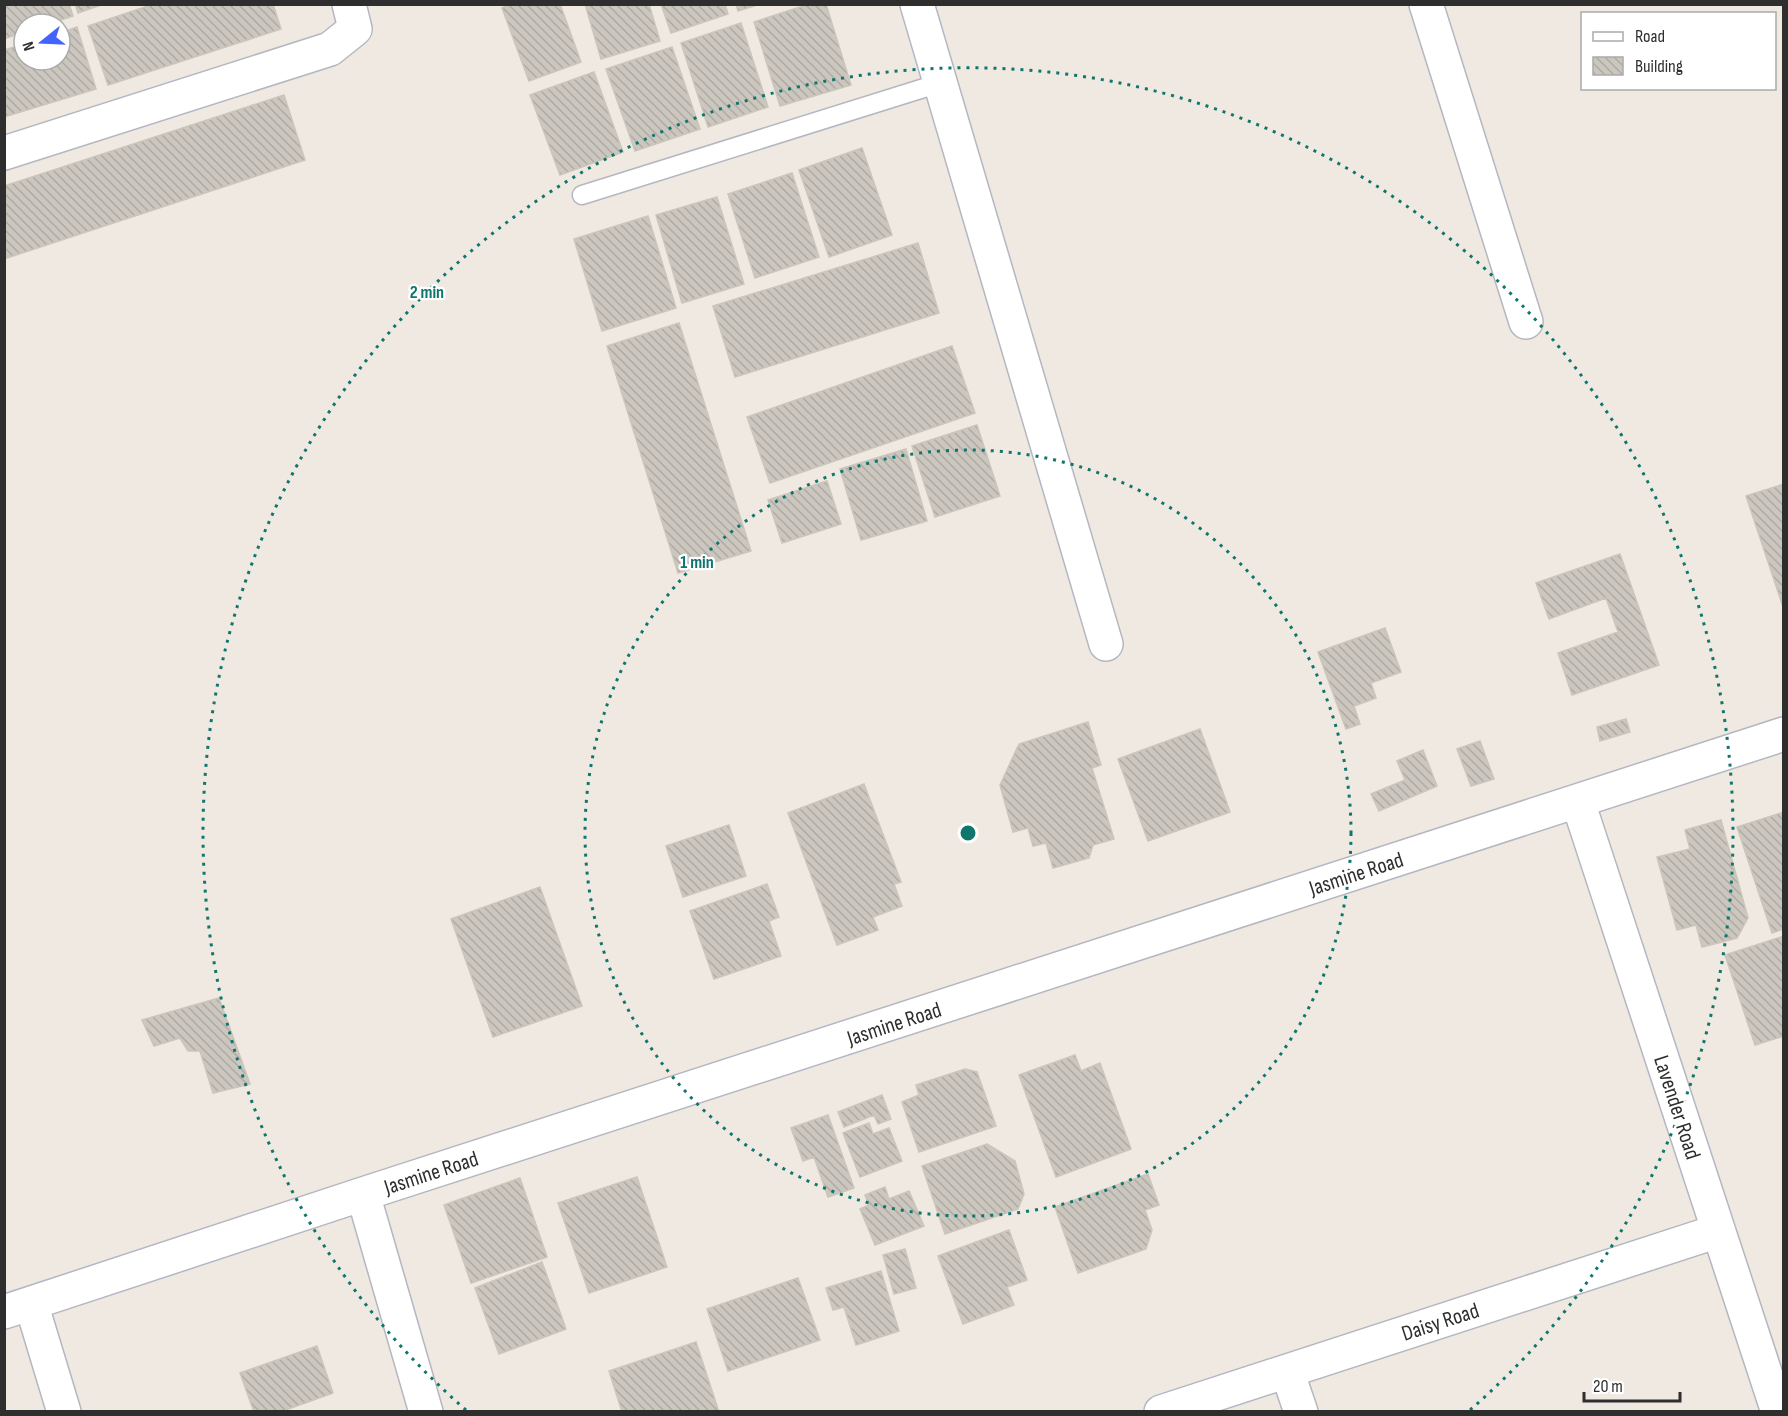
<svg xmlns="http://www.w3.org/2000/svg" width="1788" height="1416" viewBox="0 0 1788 1416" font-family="'Sofia Sans Condensed',sans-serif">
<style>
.building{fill:url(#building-back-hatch);stroke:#cbc5ba;stroke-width:1.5}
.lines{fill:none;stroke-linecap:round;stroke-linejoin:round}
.lane-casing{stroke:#b4b7c1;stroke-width:21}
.street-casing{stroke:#b4b7c1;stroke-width:36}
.lane{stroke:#fff;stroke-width:18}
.street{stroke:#fff;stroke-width:33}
.ring{fill:none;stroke:#0f766e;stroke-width:3;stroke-dasharray:3 6}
.labels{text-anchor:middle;stroke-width:4.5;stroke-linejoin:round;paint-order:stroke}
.street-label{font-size:22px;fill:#2e2e2e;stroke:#fff}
.centre{fill:#0f766e;stroke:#fff;stroke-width:3}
.ring-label{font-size:18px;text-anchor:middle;font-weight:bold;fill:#0f766e;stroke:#fff;stroke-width:4.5;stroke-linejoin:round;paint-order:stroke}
</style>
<defs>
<pattern id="building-back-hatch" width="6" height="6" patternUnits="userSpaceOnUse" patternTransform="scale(1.5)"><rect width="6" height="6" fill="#cbc7bf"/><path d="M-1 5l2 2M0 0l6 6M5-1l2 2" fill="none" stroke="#afaba4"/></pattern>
</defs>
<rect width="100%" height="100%" fill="#efe9e1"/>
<path class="building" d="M4,4H69L73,16L49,24H24V32L4,39Z
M75,4H104L78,13Z
M154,4H273L281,29L108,85L88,26Z
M511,4H560L581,62L529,81L502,8Z
M585,4H649L660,41L601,59Z
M661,4H725L728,14L671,33Z
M736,4H760L738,11Z
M809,4H826L851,85L780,106L754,22Z
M741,23L768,107L708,127L681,43Z
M77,27L96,89L4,117V50L24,44V60H60V33Z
M672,47L700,129L635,151L606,69Z
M594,72L623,152L560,175L530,95Z
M284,95L305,160L4,259V186Z
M862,148L892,235L829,257L799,170Z
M792,173L819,257L755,278L728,194Z
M717,197L744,284L682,303L656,215Z
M648,216L676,308L602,331L574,239Z
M918,243L939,313L735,377L713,306Z
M679,323L751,551L678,573L607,346Z
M952,346L975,413L770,483L747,417Z
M977,425L1000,496L935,517L912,446Z
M906,449L927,521L861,540L840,469Z
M827,481L841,524L782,543L768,500Z
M1784,484V610L1746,496Z
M1620,554L1659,665L1572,695L1558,653L1618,632L1606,598L1549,619L1536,583Z
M1385,628L1401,672L1371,683L1376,698L1354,706L1360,724L1346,729L1318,652Z
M1626,719L1630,732L1600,741L1597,727Z
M1088,722L1101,765L1092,768L1114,839L1093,845L1089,858L1053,868L1046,843L1033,846L1028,828L1013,832L1000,785L1019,744Z
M1200,729L1230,812L1148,841L1118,759Z
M1480,741L1494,779L1471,786L1457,749Z
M1423,750L1437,786L1379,811L1371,794L1405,780L1397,761Z
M864,784L901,882L894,884L902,906L873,917L878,930L837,945L788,813Z
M1784,812V929L1772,933L1737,827Z
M1721,820L1748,918L1737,938L1702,947L1696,925L1677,930L1657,857L1690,849L1685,830Z
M729,825L746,876L683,897L666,846Z
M767,884L779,917L769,921L781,956L714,979L690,911Z
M540,887L582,1006L493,1037L451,919Z
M1784,936V1036L1755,1045L1725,955Z
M219,998L250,1084L213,1093L200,1051H188L180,1038L154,1046L142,1020Z
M1075,1055L1081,1071L1100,1063L1131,1149L1056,1177L1019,1075Z
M965,1069L977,1072L996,1126L919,1152L902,1102L919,1095L916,1085Z
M882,1095L891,1119L878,1124L874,1115L844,1127L838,1112Z
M828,1115L854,1188L828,1197L814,1157L803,1161L791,1128Z
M869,1123L873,1134L889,1128L902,1161L860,1177L843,1133Z
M987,1144L1015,1161L1024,1194L1018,1209L945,1234L922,1166Z
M1148,1174L1159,1205L1145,1210L1152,1230L1146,1249L1078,1273L1055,1207Z
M637,1177L667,1267L589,1293L558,1203Z
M520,1178L547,1257L471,1283L444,1205Z
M885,1187L889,1199L909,1191L924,1226L875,1245L860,1209L869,1205L865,1195Z
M1009,1230L1027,1280L1007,1287L1014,1305L963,1324L938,1256Z
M905,1249L916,1288L894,1294L883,1255Z
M542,1262L566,1329L499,1354L475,1288Z
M881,1271L899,1331L856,1345L844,1307L833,1310L826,1288Z
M798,1278L820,1340L728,1371L707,1309Z
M696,1342L719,1412H622L609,1371Z
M317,1346L333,1393L280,1412H254L240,1373Z"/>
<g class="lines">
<g class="lane-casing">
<path id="lane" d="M582,195L940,83"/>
</g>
<g class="street-casing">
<path id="street" d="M917,4L1106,644
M1426,4L1526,322
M4,153L330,49L355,29L349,4
M1578,802L1778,1412
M363,1194L426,1412
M31,1303L64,1412
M4,1312L363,1194L1784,734
M1287,1371L1301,1412
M1161,1412L1718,1231"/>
</g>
<use href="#lane" class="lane"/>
<use href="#street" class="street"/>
</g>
<g class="ring">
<circle cx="968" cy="833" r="383"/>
<path d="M466 1410A765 765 0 1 1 1470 1410"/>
</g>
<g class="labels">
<g class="street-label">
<text transform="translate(1356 873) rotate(-18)" y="8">Jasmine Road</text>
<text transform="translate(894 1023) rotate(-18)" y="8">Jasmine Road</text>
<text transform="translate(1678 1107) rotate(72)" y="8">Lavender Road</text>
<text transform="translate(431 1172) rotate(-18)" y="8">Jasmine Road</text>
<text transform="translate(1440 1321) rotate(-18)" y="8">Daisy Road</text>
</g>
</g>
<circle cx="968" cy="833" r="9" class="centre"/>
<g class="ring-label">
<text x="427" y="298">2 min</text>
<text x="697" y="568">1 min</text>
</g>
<rect width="1788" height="1416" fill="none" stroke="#2e2e2e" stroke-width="12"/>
<rect x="1581" y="12" width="195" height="78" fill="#ffffff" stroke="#ababab" stroke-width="1.5"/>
<rect x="1593" y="32" width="30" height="9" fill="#ffffff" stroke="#ababab" stroke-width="1.5"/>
<text x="1635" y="42" font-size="18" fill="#2e2e2e">Road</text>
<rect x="1593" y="57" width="30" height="18" fill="url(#building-back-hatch)" stroke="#ababab" stroke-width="1.5"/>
<text x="1635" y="72" font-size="18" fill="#2e2e2e">Building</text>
<g transform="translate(42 42) rotate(252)"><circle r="28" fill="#ffffff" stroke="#ababab" stroke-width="1.5"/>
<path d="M0-4.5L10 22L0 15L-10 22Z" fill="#4264fb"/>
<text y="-9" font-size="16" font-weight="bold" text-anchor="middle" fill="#2e2e2e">N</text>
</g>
<path d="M1584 1392v9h96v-9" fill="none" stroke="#2e2e2e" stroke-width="3"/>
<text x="1593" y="1392" font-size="18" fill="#2e2e2e" stroke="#ffffff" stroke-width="4.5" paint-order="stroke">20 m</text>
</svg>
